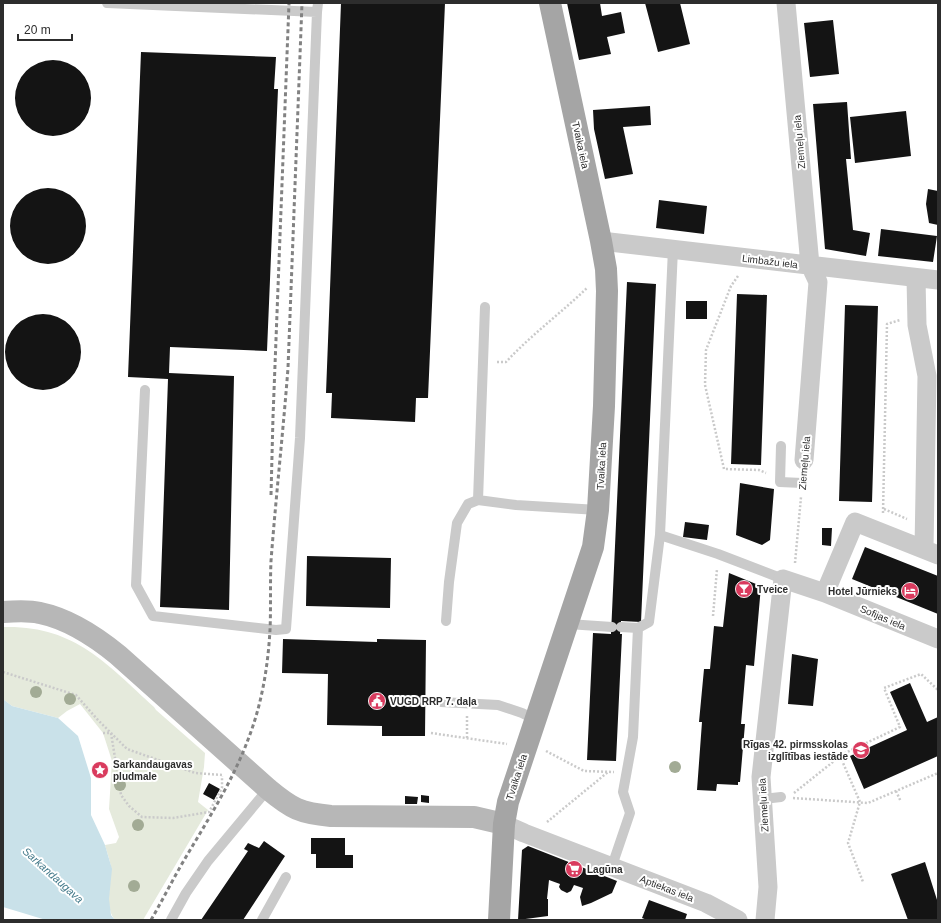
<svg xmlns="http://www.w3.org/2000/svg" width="941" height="923" viewBox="0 0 941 923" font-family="Helvetica,sans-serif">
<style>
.green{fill:#e5eadc}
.water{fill:#c9e1e9}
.building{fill:#141414}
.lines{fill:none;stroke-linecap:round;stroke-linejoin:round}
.path{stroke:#cacaca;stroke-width:2.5;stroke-dasharray:2 2;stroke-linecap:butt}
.lane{stroke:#cacaca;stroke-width:10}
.street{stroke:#cacaca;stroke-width:19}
.secondary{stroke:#b7b7b7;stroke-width:22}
.primary{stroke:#a5a5a5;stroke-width:22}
.rail{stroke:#828282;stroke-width:3;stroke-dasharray:4 3;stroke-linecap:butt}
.tree{fill:#a2ab95}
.labels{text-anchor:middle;stroke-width:4;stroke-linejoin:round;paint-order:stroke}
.street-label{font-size:10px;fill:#2d2d2d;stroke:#fff}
.poi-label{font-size:10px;font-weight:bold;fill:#2d2d2d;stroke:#fff;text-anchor:start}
.water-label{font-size:11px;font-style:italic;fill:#417889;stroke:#fff}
</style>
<rect width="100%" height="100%" fill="#fff"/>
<path class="green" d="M3,627C74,625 106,663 154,707L156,710L205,753L204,767L198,802L208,810L143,920H115C104,906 111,886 111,870C111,862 107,853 105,845L116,843L119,837L109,809L112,761L103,733L80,704L67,711L58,718L12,706L3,699Z"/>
<path class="water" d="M3,699L12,706L58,718L78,736L91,778V815L105,845L112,869L109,899L111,915L115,920H46L3,907Z"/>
<path class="building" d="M341,3H445L428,398H416L415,422L331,418L332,393H326Z
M567,3H600L602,16L621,12L625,33L607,37L611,54L579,60Z
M645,3H680L690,44L658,52Z
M833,20L839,74L810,77L804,23Z
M141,52L276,57L274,89H278L267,351L170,347L169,373L234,376L229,610L160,607L168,379L128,377Z
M15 98a38 38 0 1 1 76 0a38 38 0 1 1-76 0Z
M847,102L851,159H846L853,230L870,233L866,256L825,249L813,104Z
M650,106L651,125L623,127L633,174L605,179L594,129L593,110Z
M906,111L911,156L855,163L850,117Z
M10 226a38 38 0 1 1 76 0a38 38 0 1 1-76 0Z
M928,189L938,191V225L929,223L926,204Z
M659,200L707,206L704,234L656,228Z
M881,229L937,236L933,262L878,256Z
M627,282L656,284L641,622L621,621L620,634H622L616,761L587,760L593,633L611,634Z
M737,294L767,295L761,465L731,464Z
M686,301H707V319H686Z
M845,305L878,306L872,502L839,501Z
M5 352a38 38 0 1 1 76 0a38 38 0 1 1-76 0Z
M740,483L774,489L770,540L762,545L736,535Z
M685,522L709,525L707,540L683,537Z
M822,528H832L831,546L822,545Z
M865,547L938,576V614L852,579Z
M307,556L391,558L390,608L306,606Z
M729,573L761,586L754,666L746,665L741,724H745L740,782H738V785L717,784L716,791L697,790L702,722H699L704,669H710L714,626L723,627Z
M283,639L377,642V639L426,640L425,736H382V726L327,725L328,674L282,673Z
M792,654L818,659L813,706L788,704Z
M910,683L927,722L938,717V756L864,789L850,756L907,730L890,692Z
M209,783L220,789L214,800L203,794Z
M421,795L429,796V803L421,802Z
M405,796L418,797L417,804H405Z
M311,838H345V855H353V868H316V854H311Z
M264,841L285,856L243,920H201L248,851L244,849L248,843L259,848Z
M528,846L617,881L612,893L591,903L582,906L580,897L583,888L574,885L571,891L567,893L561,890L559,887L560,884L549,880L547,899H548V916L518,920L522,850Z
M925,862L938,903V920H908L891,874Z
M649,900L687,914L685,920H647L642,918Z"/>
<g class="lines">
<path class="path" d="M738,276L731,286L706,350L705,385L724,469L759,470L766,473
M497,362H506C531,335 561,313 587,288
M884,509L907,519
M883,513L887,324L900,320
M795,563L801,497
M713,616L717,569
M3,672L76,695L97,719L127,749L195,773L222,775
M103,733H111L121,795L129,806L142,817L173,818L209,812L222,788V776
M431,733L507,744
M467,738V716
M546,751L584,771L614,772
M840,756L860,802L848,843L863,882
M896,791L901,802
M794,793L843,754L900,727L884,688L921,674L938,690
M793,798L868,803L938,773
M547,822L608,772"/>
<path class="lane" d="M107,3L317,12L318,3
M485,307L478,500L516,505L598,510
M145,390L136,585L153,616L276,630L286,629L300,438L317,12
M781,446L780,482L802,483
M660,535L718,554L783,579
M446,621L449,582L457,523L468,504L478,500
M568,624L612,627
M621,627L638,628L649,622L660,535L673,249
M441,702L498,705L522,713L536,720
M763,799L781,797
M612,866L630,813L623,792L633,737L638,628
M171,920L186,893L208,861L268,789
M262,920L286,877"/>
<path class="street" d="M786,3L810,265L818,282L804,460
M601,241L938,280
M916,278L917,325L927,376L924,549
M825,593L855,522L938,555
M504,824L524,833L706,903L738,920
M765,920L768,887L761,777L783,579L825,593L938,639"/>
<path class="secondary" d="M3,612C15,611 28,610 40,613C69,619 96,637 118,655L268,789C292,809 300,813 331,816L474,817L504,824"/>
<path class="primary" d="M499,920L504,824L508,802L593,547L598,510L604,406L607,291L606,269L601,241L550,3"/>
<path class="rail" d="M271,495L273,417L289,3
M151,920C162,901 172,881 183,862C207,821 233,781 249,737C262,703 268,666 270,630C271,607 270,584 271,561C276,496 283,433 288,368L302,3"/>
</g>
<g class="tree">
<circle cx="36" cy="692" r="6"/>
<circle cx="70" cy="699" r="6"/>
<circle cx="675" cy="767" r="6"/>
<circle cx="120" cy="785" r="6"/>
<circle cx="138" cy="825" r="6"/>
<circle cx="134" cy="886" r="6"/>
</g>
<defs>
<g id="bar-disc" transform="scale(0.9)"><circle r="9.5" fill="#d93b5e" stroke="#fff"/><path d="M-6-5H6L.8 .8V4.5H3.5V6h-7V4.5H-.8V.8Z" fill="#fff"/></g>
<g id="hotel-disc" transform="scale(0.9)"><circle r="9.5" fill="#d93b5e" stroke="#fff"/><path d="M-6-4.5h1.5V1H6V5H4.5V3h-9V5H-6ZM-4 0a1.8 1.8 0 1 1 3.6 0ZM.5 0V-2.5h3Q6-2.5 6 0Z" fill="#fff"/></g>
<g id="civic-disc" transform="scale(0.9)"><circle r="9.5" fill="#d93b5e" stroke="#fff"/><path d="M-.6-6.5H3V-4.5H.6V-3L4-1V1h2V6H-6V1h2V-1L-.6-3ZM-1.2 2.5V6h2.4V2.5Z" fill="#fff"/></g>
<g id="school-disc" transform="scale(0.9)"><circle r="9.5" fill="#d93b5e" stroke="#fff"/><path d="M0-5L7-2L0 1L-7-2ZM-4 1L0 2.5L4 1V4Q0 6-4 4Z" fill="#fff"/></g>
<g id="sight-disc" transform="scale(0.9)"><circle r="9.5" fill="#d93b5e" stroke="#fff"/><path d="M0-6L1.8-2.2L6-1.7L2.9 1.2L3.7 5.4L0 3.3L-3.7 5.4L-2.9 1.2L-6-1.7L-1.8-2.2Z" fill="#fff"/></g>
<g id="supermarket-disc" transform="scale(0.9)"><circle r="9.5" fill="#d93b5e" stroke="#fff"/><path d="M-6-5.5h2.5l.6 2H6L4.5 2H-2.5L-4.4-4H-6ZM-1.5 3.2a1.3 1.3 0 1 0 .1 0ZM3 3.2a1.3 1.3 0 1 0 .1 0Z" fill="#fff"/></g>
</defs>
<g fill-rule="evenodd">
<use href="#bar-disc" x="744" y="589"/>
<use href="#hotel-disc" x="910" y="591"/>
<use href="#civic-disc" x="377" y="701"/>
<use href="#school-disc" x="861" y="750"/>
<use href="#sight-disc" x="100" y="770"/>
<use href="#supermarket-disc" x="574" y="869"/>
</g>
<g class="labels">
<g class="street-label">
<text transform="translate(799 142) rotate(-95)" y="4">Ziemeļu iela</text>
<text transform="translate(581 145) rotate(78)" y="4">Tvaika iela</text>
<text transform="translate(770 261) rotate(7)" y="4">Limbažu iela</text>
<text transform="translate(804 463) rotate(-85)" y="4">Ziemeļu iela</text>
<text transform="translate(601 466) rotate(-87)" y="4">Tvaika iela</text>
<text transform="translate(883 617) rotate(23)" y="4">Sofijas iela</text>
<text transform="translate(516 777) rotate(-72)" y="4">Tvaika iela</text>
<text transform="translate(763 805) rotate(-93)" y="4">Ziemeļu iela</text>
<text transform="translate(667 888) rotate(21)" y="4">Aptiekas iela</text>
</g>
<g class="poi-label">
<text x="757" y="593">Tveice</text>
<text x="897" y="595" text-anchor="end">Hotel Jūrnieks</text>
<text x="390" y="705">VUGD RRP 7. daļa</text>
<text x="848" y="748" text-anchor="end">Rīgas 42. pirmsskolas<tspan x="848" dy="12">izglītības iestāde</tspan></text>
<text x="113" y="768">Sarkandaugavas<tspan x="113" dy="12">pludmale</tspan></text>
<text x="587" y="873">Lagūna</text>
</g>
<g class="water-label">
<text transform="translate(53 875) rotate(42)" y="4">Sarkandaugava</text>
</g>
</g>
<rect width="941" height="923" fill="none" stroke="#2d2d2d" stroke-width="8"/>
<path d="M18 34v6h54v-6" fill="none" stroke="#2d2d2d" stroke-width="2"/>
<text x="24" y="34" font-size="12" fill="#2d2d2d" stroke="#ffffff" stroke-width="3" paint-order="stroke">20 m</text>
</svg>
